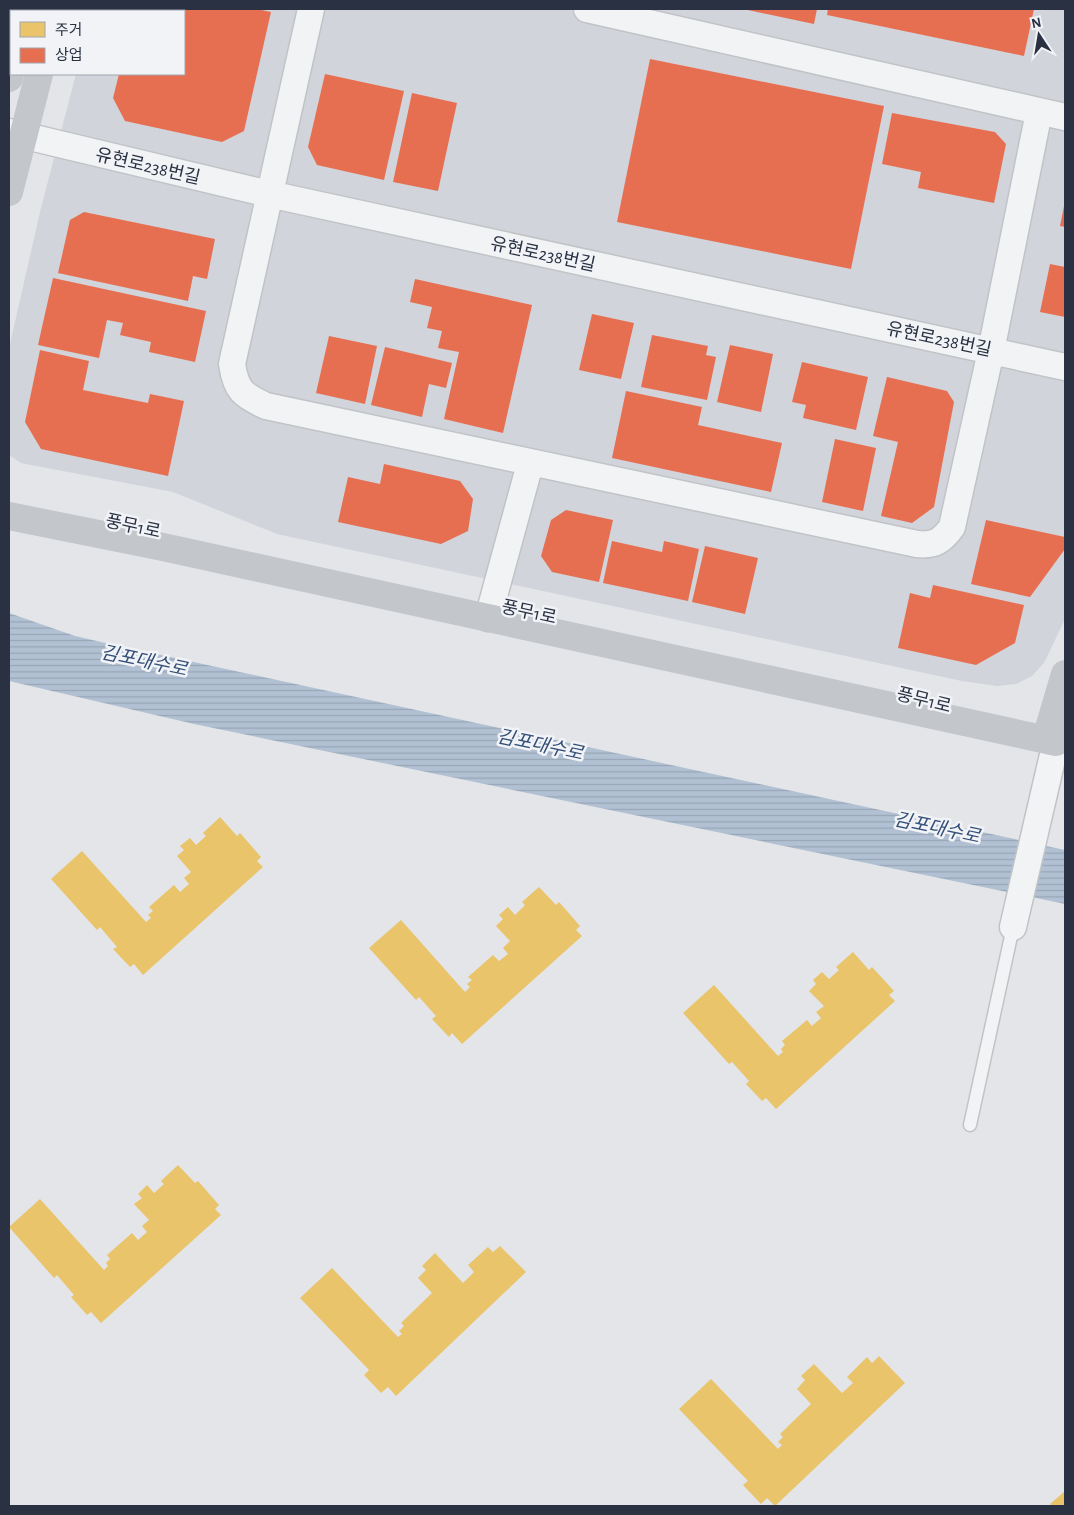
<svg xmlns="http://www.w3.org/2000/svg" width="1074" height="1515" viewBox="0 0 1074 1515" font-family="'Alegreya Sans','Noto Sans KR',sans-serif">
<style>
.built{fill:#d1d4db}
.water{fill:url(#water-rules)}
.homes{fill:#e9c46a}
.shops{fill:#e76f51}
.lines{fill:none;stroke-linecap:round;stroke-linejoin:round}
.lane-casing{stroke:#c1c3c6;stroke-width:15}
.street-casing{stroke:#c1c3c6;stroke-width:29}
.lane{stroke:#f2f3f5;stroke-width:12}
.street{stroke:#f2f3f5;stroke-width:26}
.secondary{stroke:#c3c6ca;stroke-width:28}
.labels{text-anchor:middle;stroke-width:5;stroke-linejoin:round;paint-order:stroke}
.street-label{font-size:18px;fill:#293142;stroke:#f1f3f7}
.water-label{font-size:19px;font-style:italic;fill:#334f77;stroke:#f1f3f7}
</style>
<defs>
<pattern id="water-rules" width="6" height="5" patternUnits="userSpaceOnUse" patternTransform="scale(1.25)"><rect width="6" height="5" fill="#b1c1d3"/><path d="M0 2.5h6" fill="none" stroke="#98a6b6"/></pattern>
</defs>
<rect width="100%" height="100%" fill="#e3e5e8"/>
<path class="built" d="M93,9H1065V619L1044,663L1032,676L1016,684L997,686L962,681L277,534L173,492L21,463L9,455V348L41,208L76,74H184V11H92Z"/>
<path class="water" d="M9,613L75,636L101,642L1065,850V904L194,724L9,681Z"/>
<path class="homes" d="M220,817L237,836L240,833L261,857L257,861L263,867L143,975L134,964L130,967L113,949L117,947L100,927L97,930L51,879L82,851L146,922L151,918L148,915L153,911L149,907L174,885L180,892L189,884L184,878L191,872L177,856L184,850L180,846L190,838L196,845L206,836L203,833Z
M539,887L556,905L559,902L580,926L576,930L582,936L462,1044L452,1033L449,1037L432,1019L436,1016L419,997L416,1000L369,948L401,920L465,992L470,987L467,984L472,980L468,977L493,955L499,961L508,954L503,948L510,941L496,926L503,919L499,915L508,907L515,915L525,905L522,902Z
M853,952L869,970L872,967L894,991L889,995L895,1001L776,1109L766,1098L762,1101L746,1084L749,1081L732,1062L729,1064L683,1013L714,985L778,1056L783,1052L781,1049L785,1045L782,1041L807,1020L812,1026L821,1018L816,1012L824,1006L809,991L816,984L813,980L822,972L829,979L839,970L836,967Z
M178,1165L195,1183L198,1181L219,1205L215,1209L221,1215L101,1323L91,1312L87,1315L71,1297L74,1295L57,1275L54,1278L9,1227L40,1199L104,1270L108,1266L106,1263L110,1259L107,1255L132,1233L138,1240L147,1232L142,1226L149,1220L134,1204L142,1198L138,1194L147,1185L154,1193L164,1184L161,1181Z
M500,1246L526,1272L396,1396L388,1387L381,1393L364,1375L369,1370L300,1298L332,1268L398,1337L402,1334L399,1331L404,1326L401,1323L432,1293L418,1278L426,1270L422,1266L435,1253L463,1283L474,1272L468,1265L488,1247L493,1252Z
M879,1356L905,1383L775,1506L767,1498L761,1504L743,1485L748,1481L679,1409L711,1379L778,1449L782,1445L778,1442L783,1437L780,1434L811,1404L797,1389L805,1380L801,1376L814,1364L842,1393L853,1383L847,1377L867,1357L872,1363Z
M1065,1491V1506H1052L1050,1504Z"/>
<path class="shops" d="M133,9H257L271,12L244,131L222,142L125,121L113,98L119,74H184V11H133Z
M743,9H817L814,24Z
M828,9H1034L1024,56L827,15Z
M650,59L884,106L851,269L617,222Z
M325,74L404,91L384,180L317,165L308,147Z
M412,93L457,103L438,191L393,182Z
M892,113L995,132L1006,144L994,203L918,188L921,172L882,164Z
M1064,206H1065V227L1060,226Z
M84,212L215,239L207,279L193,276L188,301L58,273L70,220Z
M1050,264L1065,267V317L1040,312Z
M53,278L206,311L195,362L149,352L151,342L120,335L123,323L107,320L99,358L38,345Z
M415,279L532,305L503,433L444,419L459,352L438,348L442,331L427,328L432,307L410,302Z
M592,314L634,323L621,379L579,370Z
M652,335L708,346L706,355L716,357L707,400L641,387Z
M329,336L377,346L365,404L316,393Z
M730,345L773,354L761,412L717,402Z
M385,347L452,363L446,388L429,384L422,417L371,405Z
M40,350L89,361L83,390L148,403L150,394L184,401L168,476L41,449L25,422Z
M802,362L868,377L856,430L803,418L806,405L792,402Z
M887,377L947,391L954,402L934,507L912,523L881,516L898,442L873,436Z
M626,391L702,407L698,425L782,443L771,492L612,458Z
M835,439L876,448L863,511L822,502Z
M384,464L460,481L473,499L468,531L441,544L338,522L348,477L380,484Z
M566,510L613,520L599,582L552,572L541,556L551,520Z
M986,520L1065,537V549L1030,597L971,584Z
M612,541L662,552L664,541L699,549L688,601L603,583Z
M705,546L758,558L745,614L692,602Z
M933,585L1024,605L1015,643L976,665L898,648L910,593L930,598Z"/>
<g class="lines">
<g class="lane-casing">
<path id="lane" d="M970,1125L1013,927"/>
</g>
<g class="street-casing">
<path id="street" d="M311,9L232,364C236,390 242,395 266,406L917,544C934,546 942,541 952,527L991,351L1039,112
M587,9L1065,117
M9,132L269,194L1065,367
M488,618L530,464
M1013,927L1056,742"/>
</g>
<use href="#lane" class="lane"/>
<use href="#street" class="street"/>
<path class="secondary" d="M28,11L29,9
M56,11L57,9
M9,78L11,69
M9,192L39,74
M9,516L163,547L1056,742L1065,717
M1047,735L1065,674"/>
</g>
<g class="labels">
<g class="street-label">
<text transform="translate(148 166) rotate(13)" y="6">유현로238번길</text>
<text transform="translate(543 254) rotate(12)" y="6">유현로238번길</text>
<text transform="translate(939 339) rotate(12)" y="6">유현로238번길</text>
<text transform="translate(133 526) rotate(12)" y="6">풍무1로</text>
<text transform="translate(529 612) rotate(12)" y="6">풍무1로</text>
<text transform="translate(924 700) rotate(14)" y="6">풍무1로</text>
</g>
<g class="water-label">
<text transform="translate(144 660) rotate(12)" y="7">김포대수로</text>
<text transform="translate(540 744) rotate(12)" y="7">김포대수로</text>
<text transform="translate(937 827) rotate(12)" y="7">김포대수로</text>
</g>
</g>
<rect width="1074" height="1515" fill="none" stroke="#293142" stroke-width="20"/>
<rect x="10" y="10" width="175" height="65" fill="#f1f3f7" stroke="#a1a5af"/>
<rect x="20" y="22" width="25" height="15" fill="#e9c46a" stroke="#a1a5af"/>
<text x="55" y="35" font-size="15" fill="#293142">주거</text>
<rect x="20" y="48" width="25" height="15" fill="#e76f51" stroke="#a1a5af"/>
<text x="55" y="60" font-size="15" fill="#293142">상업</text>
<g transform="translate(1039 35) rotate(348)" stroke="#f1f3f7" stroke-width="4" paint-order="stroke">
<path d="M0-4L9 19L0 12L-9 19Z" fill="#293142"/>
<text y="-8" font-size="14" font-weight="bold" text-anchor="middle" fill="#293142">N</text>
</g>
</svg>
